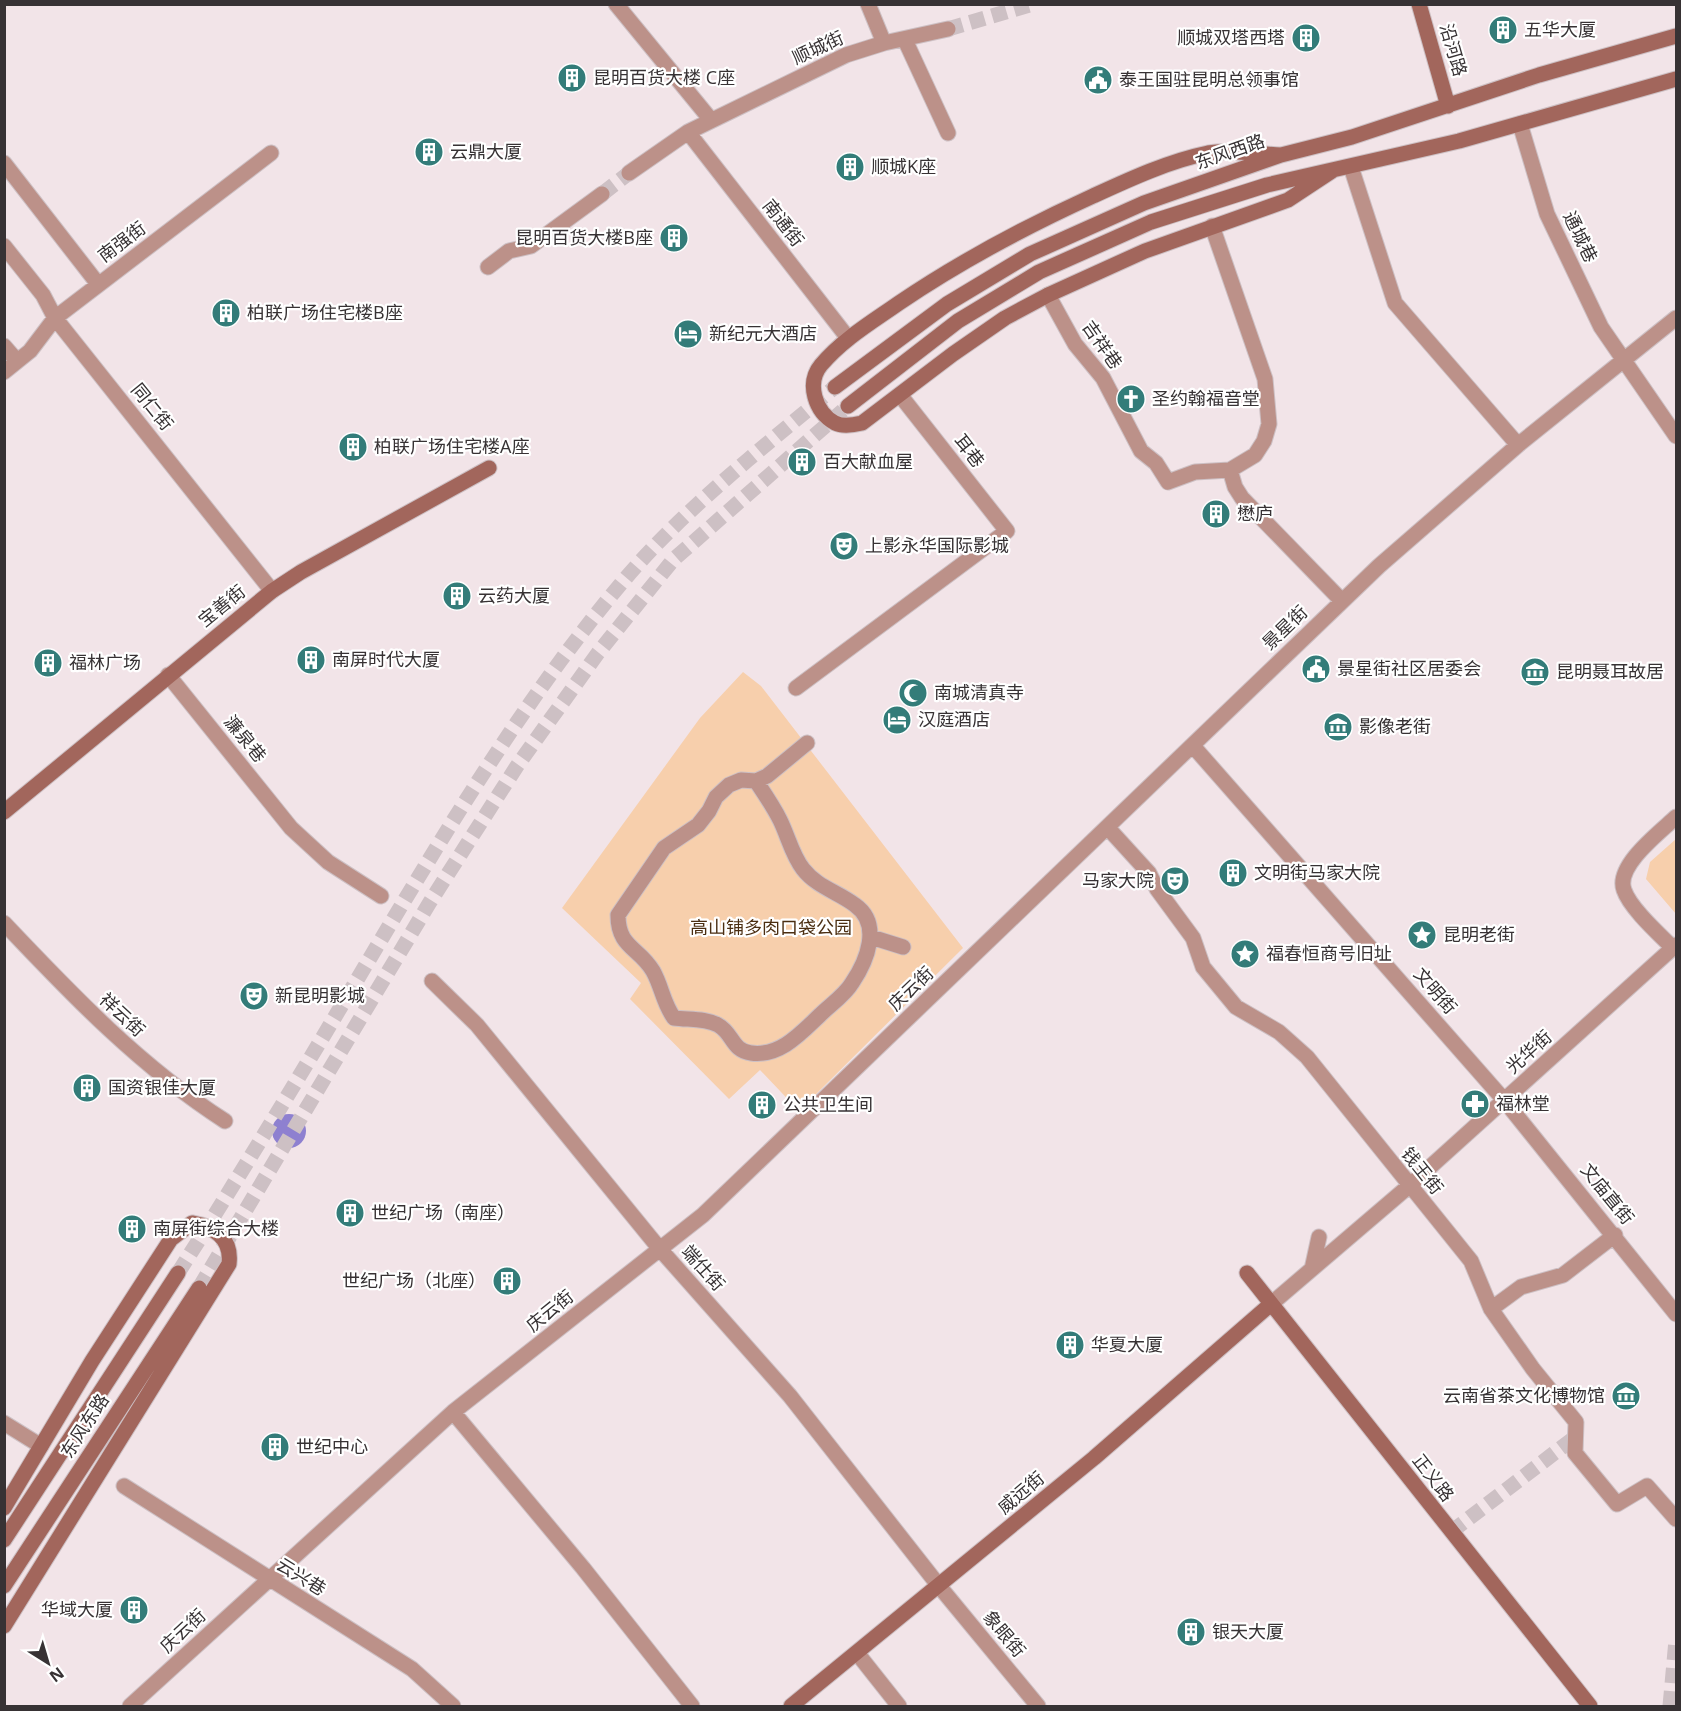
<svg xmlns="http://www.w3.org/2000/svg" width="1681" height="1711" viewBox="0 0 1681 1711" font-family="'Open Sans','Noto Sans SC',sans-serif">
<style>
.green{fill:#f7cfac}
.water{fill:#8e80d0}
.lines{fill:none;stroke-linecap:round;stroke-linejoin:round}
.street-tunnel{stroke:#cdc0c4;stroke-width:15;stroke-dasharray:15 8;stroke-linecap:butt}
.secondary-tunnel{stroke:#cdc0c4;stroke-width:15;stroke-dasharray:15 8;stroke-linecap:butt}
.street-casing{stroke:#cdc0c4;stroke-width:17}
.secondary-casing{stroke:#cdc0c4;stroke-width:17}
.street{stroke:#bc9189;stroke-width:15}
.secondary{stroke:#a2665c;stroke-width:15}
.labels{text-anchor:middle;stroke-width:4.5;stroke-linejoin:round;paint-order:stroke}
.poi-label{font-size:18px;fill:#373234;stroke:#fff;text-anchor:start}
.street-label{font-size:18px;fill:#373234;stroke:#fff}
.park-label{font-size:18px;fill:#4b2e11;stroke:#fff}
</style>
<rect width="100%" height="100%" fill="#f2e4e8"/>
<path class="green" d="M743,672L761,686L963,948L799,1111L760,1070L729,1099L630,999L641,983L562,908L700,718Z
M1676,839V914L1646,879L1650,862Z"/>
<path class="water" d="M272 1131a17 17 0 1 1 34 0a17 17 0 1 1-34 0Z"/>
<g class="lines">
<path class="street-tunnel" d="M948,29L1033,4
M602,194L629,173
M1451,1532L1574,1438
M1670,1706L1676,1640"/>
<path class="secondary-tunnel" d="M178,1273C243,1171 305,1067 367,963C446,831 525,697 625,579C686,507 763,448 835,387
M199,1288L430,902L517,766L598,653L673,560L848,406"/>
<g class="street-casing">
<path id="street" d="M616,4L711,120
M868,4L884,43
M905,40L948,133
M1520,124L1547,214L1601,327L1676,436
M688,132L848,338
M4,163L98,284
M1351,167L1395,303L1518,445
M629,173L688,132L846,55L884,43L948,29
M4,246L43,295L55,318L272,591
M488,267L509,251L531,246L602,194
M1048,295L1075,344L1103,378L1141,451L1156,463L1168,482L1195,472L1230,470L1255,455L1264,441L1269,424L1265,379L1212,226
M4,346L17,361
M4,372L30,351L55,318L271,153
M1230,470L1235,487L1242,498L1342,601
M168,675L291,828L328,862L381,896
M796,688L1007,531L900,395
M1193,746L1504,1100L1676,1314
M756,781C764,793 773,806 780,820C788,836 792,855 803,869C817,887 838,892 855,905C882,924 867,961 852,983C845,995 830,1005 820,1015C801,1033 780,1057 751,1053C732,1051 733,1033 718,1025C705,1018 689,1020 674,1018C663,1003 662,987 653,971C639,947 618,948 618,915L664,848L698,825L709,811L716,797L729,785L741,780L756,781L767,776L807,743
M1108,828L1149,873L1157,889L1193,938L1203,967L1236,1007L1279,1032L1307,1057L1471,1261L1491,1309L1533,1369L1576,1422L1575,1453L1617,1504L1647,1486L1676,1519
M4,923C73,996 141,1067 225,1121
M871,937L903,947
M1673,948C1659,934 1630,908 1624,890C1615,866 1660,832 1676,817
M432,981L477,1025L659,1248L790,1396L939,1586L1038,1706
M1312,1269L1319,1237
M1271,1304L1409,1186L1676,945
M1491,1309L1521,1287L1563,1275L1615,1235
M453,1412L583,1568L692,1706
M4,1423L41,1446
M124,1486L412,1669L453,1706
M857,1653L899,1706
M130,1706L453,1412L703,1215L1379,566L1518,445L1676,318"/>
</g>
<g class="secondary-casing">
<path id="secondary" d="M1419,4L1448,106
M1281,155C1258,154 1230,149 1208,153C1169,161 1130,179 1093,196C1025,227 961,261 899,303C872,322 843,339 821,365C806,383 815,412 835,423C843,427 854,425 862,423L953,354L1005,318L1048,295L1145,251L1288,200L1332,171
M835,387L947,304L1030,254L1144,203L1281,155L1352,137L1539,75L1676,36
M848,406L958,321L1039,272L1151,222L1267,185L1459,141L1676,79
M4,812L272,591L301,572L489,468
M1247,1273L1590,1706
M4,1508L92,1361L171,1239L192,1223C216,1227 232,1239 229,1264L4,1626
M4,1540L178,1273
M4,1586L199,1288
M791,1706L1094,1458L1271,1304"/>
</g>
<use href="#street" class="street"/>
<use href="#secondary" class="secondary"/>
</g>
<defs>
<g id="building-disc" transform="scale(1.5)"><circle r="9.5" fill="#337c79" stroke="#fff"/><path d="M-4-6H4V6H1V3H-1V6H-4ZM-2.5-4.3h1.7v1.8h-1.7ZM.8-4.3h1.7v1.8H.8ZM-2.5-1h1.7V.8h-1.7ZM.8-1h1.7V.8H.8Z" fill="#fff"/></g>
<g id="civic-disc" transform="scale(1.5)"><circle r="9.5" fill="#337c79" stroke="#fff"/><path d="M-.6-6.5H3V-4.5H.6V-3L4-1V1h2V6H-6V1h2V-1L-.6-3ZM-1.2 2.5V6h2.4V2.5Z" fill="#fff"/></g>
<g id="hotel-disc" transform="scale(1.5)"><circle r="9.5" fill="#337c79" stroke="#fff"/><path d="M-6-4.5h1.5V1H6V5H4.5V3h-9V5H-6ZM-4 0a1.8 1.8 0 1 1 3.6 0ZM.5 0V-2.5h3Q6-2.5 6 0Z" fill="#fff"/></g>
<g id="church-disc" transform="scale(1.5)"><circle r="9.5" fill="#337c79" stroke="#fff"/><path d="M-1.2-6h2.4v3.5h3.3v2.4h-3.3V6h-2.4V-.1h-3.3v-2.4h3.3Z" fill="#fff"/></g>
<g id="theatre-disc" transform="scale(1.5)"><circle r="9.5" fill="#337c79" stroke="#fff"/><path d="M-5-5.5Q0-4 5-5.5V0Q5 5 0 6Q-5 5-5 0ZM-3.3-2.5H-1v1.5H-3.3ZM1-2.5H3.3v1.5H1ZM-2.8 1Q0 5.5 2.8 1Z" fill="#fff"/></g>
<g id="museum-disc" transform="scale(1.5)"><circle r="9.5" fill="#337c79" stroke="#fff"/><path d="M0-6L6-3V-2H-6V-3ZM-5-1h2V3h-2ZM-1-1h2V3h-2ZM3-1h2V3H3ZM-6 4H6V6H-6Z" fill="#fff"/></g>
<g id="mosque-disc" transform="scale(1.5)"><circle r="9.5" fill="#337c79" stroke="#fff"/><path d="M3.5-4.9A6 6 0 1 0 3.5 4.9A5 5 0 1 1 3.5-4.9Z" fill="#fff"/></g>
<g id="sight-disc" transform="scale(1.5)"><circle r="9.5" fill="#337c79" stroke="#fff"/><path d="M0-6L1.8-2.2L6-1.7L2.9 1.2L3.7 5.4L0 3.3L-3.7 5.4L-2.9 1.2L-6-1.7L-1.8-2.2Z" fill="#fff"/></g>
<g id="pharmacy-disc" transform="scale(1.5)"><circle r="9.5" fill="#337c79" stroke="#fff"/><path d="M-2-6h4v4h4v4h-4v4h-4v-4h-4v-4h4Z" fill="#fff"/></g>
</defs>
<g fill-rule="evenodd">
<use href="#building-disc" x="1503" y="30"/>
<use href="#building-disc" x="1306" y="38"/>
<use href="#building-disc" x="572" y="78"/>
<use href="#civic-disc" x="1098" y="80"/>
<use href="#building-disc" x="429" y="152"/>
<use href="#building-disc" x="850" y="167"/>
<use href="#building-disc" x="674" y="238"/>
<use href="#building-disc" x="226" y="313"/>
<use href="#hotel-disc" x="688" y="334"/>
<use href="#church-disc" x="1131" y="399"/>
<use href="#building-disc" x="353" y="447"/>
<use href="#building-disc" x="802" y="462"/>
<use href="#building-disc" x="1216" y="514"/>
<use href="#theatre-disc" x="844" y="546"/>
<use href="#building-disc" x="457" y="596"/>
<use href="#building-disc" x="311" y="660"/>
<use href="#building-disc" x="48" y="663"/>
<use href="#civic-disc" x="1316" y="669"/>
<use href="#museum-disc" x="1535" y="672"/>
<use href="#mosque-disc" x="913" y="693"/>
<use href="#hotel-disc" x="897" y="720"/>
<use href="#museum-disc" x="1338" y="727"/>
<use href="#building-disc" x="1233" y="873"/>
<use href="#theatre-disc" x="1175" y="881"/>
<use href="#sight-disc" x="1422" y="935"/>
<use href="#sight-disc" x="1245" y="954"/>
<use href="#theatre-disc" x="254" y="996"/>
<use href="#building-disc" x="87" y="1088"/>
<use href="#pharmacy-disc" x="1475" y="1104"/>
<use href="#building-disc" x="762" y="1105"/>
<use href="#building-disc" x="350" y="1213"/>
<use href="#building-disc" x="132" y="1229"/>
<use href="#building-disc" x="507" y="1281"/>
<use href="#building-disc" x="1070" y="1345"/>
<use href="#museum-disc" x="1626" y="1396"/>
<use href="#building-disc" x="275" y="1447"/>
<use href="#building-disc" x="134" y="1610"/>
<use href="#building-disc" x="1191" y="1632"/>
</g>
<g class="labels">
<g class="poi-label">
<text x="1524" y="36">五华大厦</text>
<text x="1285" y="44" text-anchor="end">顺城双塔西塔</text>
<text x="593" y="84">昆明百货大楼 C座</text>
<text x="1119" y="86">泰王国驻昆明总领事馆</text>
<text x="450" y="158">云鼎大厦</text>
<text x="871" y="173">顺城K座</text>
<text x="653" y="244" text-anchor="end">昆明百货大楼B座</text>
<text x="247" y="319">柏联广场住宅楼B座</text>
<text x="709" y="340">新纪元大酒店</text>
<text x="1152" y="405">圣约翰福音堂</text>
<text x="374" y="453">柏联广场住宅楼A座</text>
<text x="823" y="468">百大献血屋</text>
<text x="1237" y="520">懋庐</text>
<text x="865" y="552">上影永华国际影城</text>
<text x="478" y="602">云药大厦</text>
<text x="332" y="666">南屏时代大厦</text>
<text x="69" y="669">福林广场</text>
<text x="1337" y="675">景星街社区居委会</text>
<text x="1556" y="678">昆明聂耳故居</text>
<text x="934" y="699">南城清真寺</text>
<text x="918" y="726">汉庭酒店</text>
<text x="1359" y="733">影像老街</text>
<text x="1254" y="879">文明街马家大院</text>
<text x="1154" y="887" text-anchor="end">马家大院</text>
<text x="1443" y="941">昆明老街</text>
<text x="1266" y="960">福春恒商号旧址</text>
<text x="275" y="1002">新昆明影城</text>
<text x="108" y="1094">国资银佳大厦</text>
<text x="1496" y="1110">福林堂</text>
<text x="783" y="1111">公共卫生间</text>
<text x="371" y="1219">世纪广场（南座）</text>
<text x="153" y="1235">南屏街综合大楼</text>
<text x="486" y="1287" text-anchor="end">世纪广场（北座）</text>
<text x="1091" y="1351">华夏大厦</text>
<text x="1605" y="1402" text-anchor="end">云南省茶文化博物馆</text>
<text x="296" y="1453">世纪中心</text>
<text x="113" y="1616" text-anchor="end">华域大厦</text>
<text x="1212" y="1638">银天大厦</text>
</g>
<g class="street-label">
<text transform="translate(818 48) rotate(-25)" y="6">顺城街</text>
<text transform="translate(1453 50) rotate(74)" y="6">沿河路</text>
<text transform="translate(1230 152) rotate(-19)" y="6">东风西路</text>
<text transform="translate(783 223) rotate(52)" y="6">南通街</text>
<text transform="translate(1580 237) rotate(64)" y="6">通城巷</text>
<text transform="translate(122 242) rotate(-37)" y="6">南强街</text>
<text transform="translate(1102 345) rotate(55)" y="6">吉祥巷</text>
<text transform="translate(152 407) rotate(51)" y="6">同仁街</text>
<text transform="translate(969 451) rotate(52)" y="6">耳巷</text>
<text transform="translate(222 606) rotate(-39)" y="6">宝善街</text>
<text transform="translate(1285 628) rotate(-44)" y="6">景星街</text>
<text transform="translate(245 739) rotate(51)" y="6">濂泉巷</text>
<text transform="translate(911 989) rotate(-44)" y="6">庆云街</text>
<text transform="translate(1435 991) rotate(49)" y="6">文明街</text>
<text transform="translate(122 1015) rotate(43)" y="6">祥云街</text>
<text transform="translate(1529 1052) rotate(-42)" y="6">光华街</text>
<text transform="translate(1422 1171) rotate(51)" y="6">钱王街</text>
<text transform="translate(1607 1194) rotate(51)" y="6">文庙直街</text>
<text transform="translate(703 1268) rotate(48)" y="6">端仕街</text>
<text transform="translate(550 1311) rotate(-39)" y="6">庆云街</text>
<text transform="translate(85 1426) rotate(-57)" y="6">东风东路</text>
<text transform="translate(1433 1478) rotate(52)" y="6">正义路</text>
<text transform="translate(1021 1493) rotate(-40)" y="6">威远街</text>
<text transform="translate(301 1577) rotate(32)" y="6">云兴巷</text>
<text transform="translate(183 1631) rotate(-43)" y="6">庆云街</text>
<text transform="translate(1004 1634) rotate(50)" y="6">象眼街</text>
</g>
<g class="park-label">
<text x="771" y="934">高山铺多肉口袋公园</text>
</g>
</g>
<rect width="1681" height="1711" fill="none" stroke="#373234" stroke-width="12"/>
<g transform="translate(48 1663) rotate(143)" stroke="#ffffff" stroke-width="4.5" paint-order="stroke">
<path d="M0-4.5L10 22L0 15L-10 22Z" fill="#373234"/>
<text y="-9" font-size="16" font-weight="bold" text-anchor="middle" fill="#373234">N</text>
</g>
</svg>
